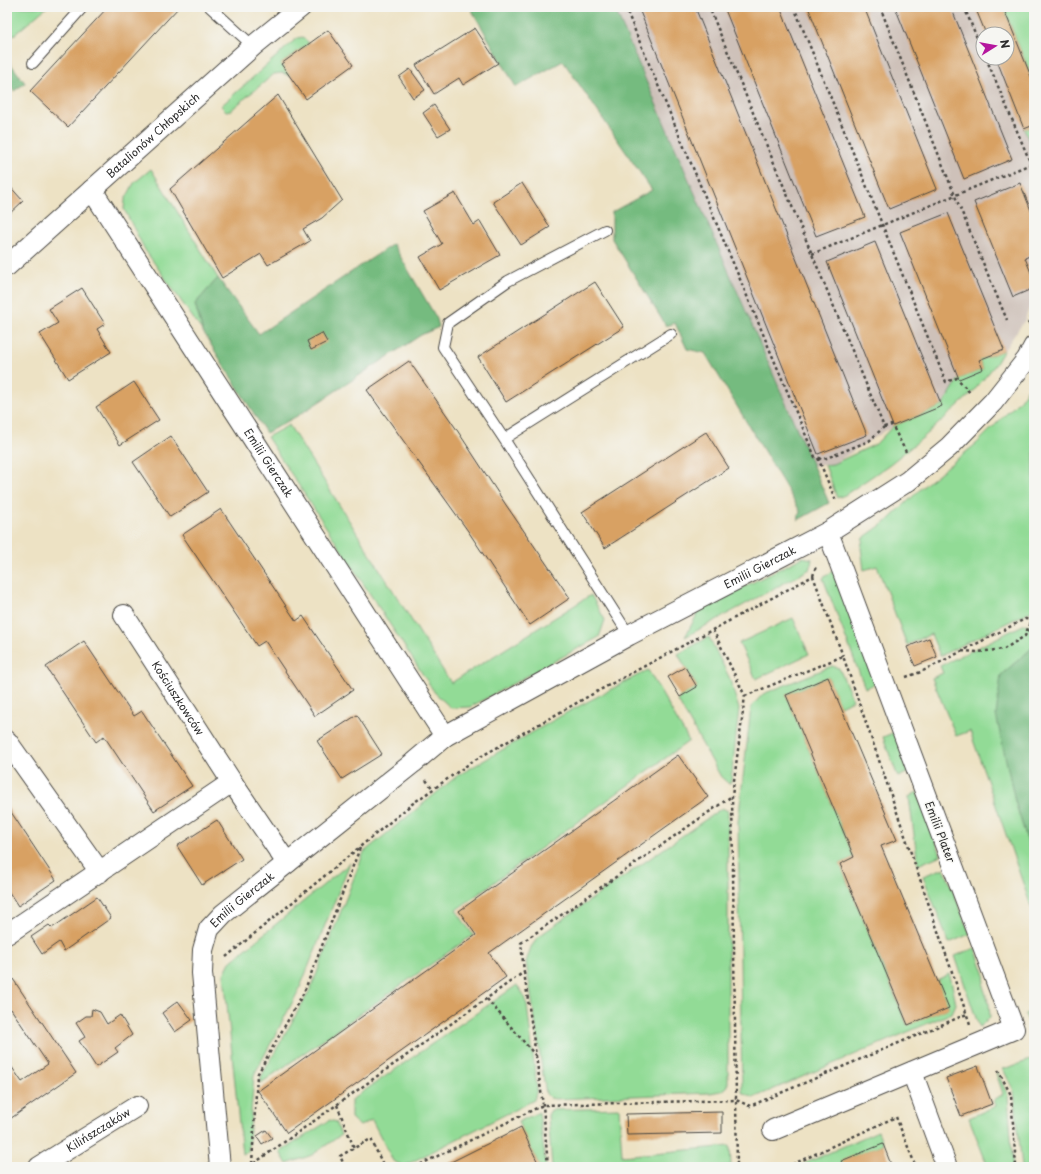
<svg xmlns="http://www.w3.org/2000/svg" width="1041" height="1174" viewBox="0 0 1041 1174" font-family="'Playpen Sans',sans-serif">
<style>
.industrial{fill:#cec1b9;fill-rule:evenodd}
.green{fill:#92db96;stroke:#5e8360}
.forest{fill:#75bb7f;stroke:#507355}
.building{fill:#d8a164}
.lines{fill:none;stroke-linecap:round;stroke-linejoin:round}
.service-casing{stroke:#484642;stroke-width:12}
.minor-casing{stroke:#484642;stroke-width:22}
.path{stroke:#484642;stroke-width:2.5;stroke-dasharray:3 3;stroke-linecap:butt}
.service{stroke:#fff;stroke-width:10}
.minor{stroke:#fff;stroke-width:20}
.labels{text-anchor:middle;stroke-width:3;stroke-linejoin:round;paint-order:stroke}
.street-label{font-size:11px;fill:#2b2b2b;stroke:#f6f6f2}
</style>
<rect width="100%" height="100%" fill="#f6f6f2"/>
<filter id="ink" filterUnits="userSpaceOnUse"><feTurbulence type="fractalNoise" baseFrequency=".025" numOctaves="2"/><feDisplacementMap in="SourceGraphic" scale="8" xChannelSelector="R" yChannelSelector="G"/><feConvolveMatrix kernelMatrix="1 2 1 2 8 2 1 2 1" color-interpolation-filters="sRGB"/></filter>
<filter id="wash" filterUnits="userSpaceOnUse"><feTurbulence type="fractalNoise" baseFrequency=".012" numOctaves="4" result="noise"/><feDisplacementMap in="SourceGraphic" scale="16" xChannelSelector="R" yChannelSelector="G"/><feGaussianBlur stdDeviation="0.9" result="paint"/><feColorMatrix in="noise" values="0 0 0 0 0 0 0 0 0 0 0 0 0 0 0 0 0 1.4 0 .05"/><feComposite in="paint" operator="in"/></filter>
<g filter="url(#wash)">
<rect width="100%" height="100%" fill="#ede2c4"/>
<path class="industrial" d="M614,7H1003L1034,84V294L1025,320L1004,350L980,360L983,369L959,379L942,406L893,426L833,464L812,466ZM983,34H1007V58H983Z"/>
<path class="green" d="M7,7H47L8,40L7,39Z
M1003,7H1034V84Z
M303,37L309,43L281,64L291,77L283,73L274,74L231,110L226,111L221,106L297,38Z
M1034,125V142L1029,141L1024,129Z
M151,169L218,278L195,304L203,332L145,250L124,209L125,200L134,183Z
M1004,350L995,365L972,393L925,436L890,464L845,495L837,498L825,465L833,464L876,444L893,426L942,406L959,379L983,369L979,360Z
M1034,380V612H1029L940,656L931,634L907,645L877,566L864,570L861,548L863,538L887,521L927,483L976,444L1020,400Z
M289,425L451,683L591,595L605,620L599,637L470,707L451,708L435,693L267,437Z
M803,557L812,559L810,569L685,637L700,609Z
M833,571L877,683L865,688L823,578Z
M793,618L809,654L756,679L739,643Z
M1025,624L1034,626V643L1031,649L1001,675L1015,801L1034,862V915L970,731L956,736L932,678L943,673L940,666Z
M709,637L729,677L739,709L731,781L729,784L721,777L678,701L680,697L697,687L678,654Z
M832,666L839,668L853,700L840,706L828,677L786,695L854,857L840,864L907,1025L949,1008L937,980L949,974L951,980L956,1004L952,1013L753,1098L742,1092L738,822L751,707L763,694Z
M648,670L689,741L456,910L473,935L261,1083V1077L311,988L364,852L457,776L566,713Z
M895,732L909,772L898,777L883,737Z
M917,792L941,855L918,865L909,797Z
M722,808L728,811V1086L722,1091L710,1093L555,1099L550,1098L546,1094L526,962L531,947L539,936Z
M350,863L299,990L254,1075L248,1152L242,1154L224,974L230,962Z
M944,868L970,934L949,943L923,876Z
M975,948L985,975L983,986L989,1004L990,1017L980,1027L978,1024L955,956Z
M517,985L522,992L527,1005L537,1089L534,1100L404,1166L393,1161L372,1120L360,1126L351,1118V1100Z
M1034,1010V1035L1025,1014Z
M1034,1059V1167H1022L1014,1091L1003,1069Z
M997,1072L1008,1095L1013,1167H988L969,1118L996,1106L994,1100L1003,1094L996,1073Z
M619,1108L622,1156L730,1146L731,1167H552L548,1115L551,1110Z
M539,1112L546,1167H540L518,1122Z
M330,1120L336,1122L341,1135L312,1155L287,1164L280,1152Z
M878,1131L883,1144L842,1161L844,1167H797Z"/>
<path class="forest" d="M470,7H614L829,503L798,520L800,511L705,353L687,349L675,323L666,326L612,239V212L652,190L563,61L516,87Z
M7,59L25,83L14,91L7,84Z
M393,244L437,319L439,327L421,335L299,415L266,433L203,332L195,304L218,278L259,334Z
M1034,643V862L1015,801L996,715L1001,675L1031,649Z"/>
<g id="blocks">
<path class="building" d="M108,7H179L68,127L30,91Z
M645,7H695L867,435L818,454L639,9Z
M724,7H780L865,217L816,236Z
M808,7H864L937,189L889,209Z
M895,7H951L1012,159L964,179Z
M975,7H1003L1034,84V125L1024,129L996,58H1007V34H986Z
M475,28L498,63L463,85L459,78L434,94L416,65Z
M328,30L353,65L306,99L281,64Z
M410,69L425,90L413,98L399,77Z
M278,95L342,200L322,218L303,229L310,241L268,265L261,254L222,278L170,189Z
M434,105L450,129L438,136L423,113Z
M7,183L23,201L7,216Z
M522,183L550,227L521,245L493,202Z
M1020,183L1034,218V254L1025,258L1034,280V288L1013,297L974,202Z
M455,193L474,225L480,221L500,255L439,290L420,257L442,244L423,211Z
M948,213L1004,350L979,360L983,369L959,379L900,232Z
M875,242L942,406L893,426L827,262Z
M595,282L624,327L506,402L478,357Z
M82,288L105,324L97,329L111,352L68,379L40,334L58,323L49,309Z
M322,333L327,342L311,350L307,341Z
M409,361L455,427L506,505L570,598L530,625L468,531L367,390Z
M134,382L159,420L120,445L96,407Z
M706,432L729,468L605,548L582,512Z
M171,436L208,492L170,517L133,462Z
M221,509L296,621L303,616L353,690L315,716L265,641L257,646L182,535Z
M929,638L937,657L915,666L907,647Z
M84,641L134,716L142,711L192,786L154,811L104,736L96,742L46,667Z
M685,667L697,687L680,697L668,677Z
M828,677L897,840L881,846L949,1008L908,1025L840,864L854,857L786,695Z
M357,715L382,754L342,779L317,741Z
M678,755L708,797L489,953L506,977L287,1133L258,1091L476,935L459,911Z
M7,806L56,880L18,906L7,889Z
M217,820L242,859L202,885L177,846Z
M97,897L111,918L64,951L59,942L42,954L31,937L49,925L52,928Z
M13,979L76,1073L7,1121V1060L22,1082L48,1064L11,1009L7,1012V983Z
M178,1001L192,1020L175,1032L162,1013Z
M92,1009L100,1012L107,1024L120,1015L132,1035L115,1048L118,1052L96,1067L79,1041L85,1037L76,1023L86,1016H91Z
M978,1066L992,1104L961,1116L946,1078Z
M722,1112V1133L627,1135L626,1114Z
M521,1127L540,1167H441Z
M266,1130L272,1138L262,1144L257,1136Z
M883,1144L892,1167H844L841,1161Z"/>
</g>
</g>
<g filter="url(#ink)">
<use href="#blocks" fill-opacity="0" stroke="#484642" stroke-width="1"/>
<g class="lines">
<g class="service-casing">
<path id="service" d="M210,7L253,46
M33,63L83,7
M605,230L508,281L448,323L443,347L504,439L629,635
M504,439L671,334"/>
</g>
<g class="minor-casing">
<g id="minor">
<path id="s1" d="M92,190L445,736"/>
<path id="s2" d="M7,266L253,46L301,7"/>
<path id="s3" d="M124,615L232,782L287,863"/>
<path d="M7,741L100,872"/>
<path d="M7,934L232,782"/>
<path d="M912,1072L947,1167"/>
<path d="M773,1130L1014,1029L828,532"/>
<path id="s4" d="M39,1167L137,1106"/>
<path id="s5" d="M220,1167L202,973L203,950L209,929L223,914L413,763L445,736L629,635L828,532L908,481L949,447L993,402L1027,359L1034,346"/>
</g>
</g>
<path class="path" d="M625,7L815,457L824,459L869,441L884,427L709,7
M794,7L946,382L957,378L971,394
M880,7L955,196L1007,320
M964,7L983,52
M986,58L1031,164
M812,254L1031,164H1034
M1028,324L1034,312
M884,427L892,425L906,452
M818,458L836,501
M813,576L816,566
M713,630L745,696L732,796L736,1100L737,1167
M962,651L978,652L1004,649L1025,636L1031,620
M906,677L921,672L1025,619L1034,620
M745,696L843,656L970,1024
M426,780L433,789
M226,957L412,804L473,761L598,691L813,576L843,656
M524,972L543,1105L548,1167
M487,999L536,1056
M998,1070L1011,1095L1016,1167
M337,1105L354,1148L371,1139L384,1167
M252,1164L257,1075L304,992L360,848
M249,1167L524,972L521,943L732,796
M345,1167L340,1156L354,1148
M415,1167L543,1105L736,1100L750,1106L967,1014
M787,1167L896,1117L916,1167"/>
<use href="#service" class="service"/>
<use href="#minor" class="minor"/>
</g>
</g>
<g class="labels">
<g class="street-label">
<text dy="4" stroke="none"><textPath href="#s2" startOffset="196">Batalionów Chłopskich</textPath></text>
<text dy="4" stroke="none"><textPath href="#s1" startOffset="325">Emilii Gierczak</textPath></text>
<text dy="4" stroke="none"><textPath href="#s5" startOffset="902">Emilii Gierczak</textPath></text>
<text dy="4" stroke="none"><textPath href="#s3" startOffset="99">Kościuszkowców</textPath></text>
<text transform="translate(940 832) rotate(69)" y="4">Emilii Plater</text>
<text dy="4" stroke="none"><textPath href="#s5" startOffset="284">Emilii Gierczak</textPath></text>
<text dy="4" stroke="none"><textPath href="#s4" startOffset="70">Kilińszczaków</textPath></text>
</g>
</g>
<rect width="1041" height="1174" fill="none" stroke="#f6f6f2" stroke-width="24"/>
<g transform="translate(995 46) rotate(79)"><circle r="19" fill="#f6f6f2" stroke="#a5a5a2"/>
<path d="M0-3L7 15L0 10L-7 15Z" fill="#b5179e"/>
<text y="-6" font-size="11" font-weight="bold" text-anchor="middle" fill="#2b2b2b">N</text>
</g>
</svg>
